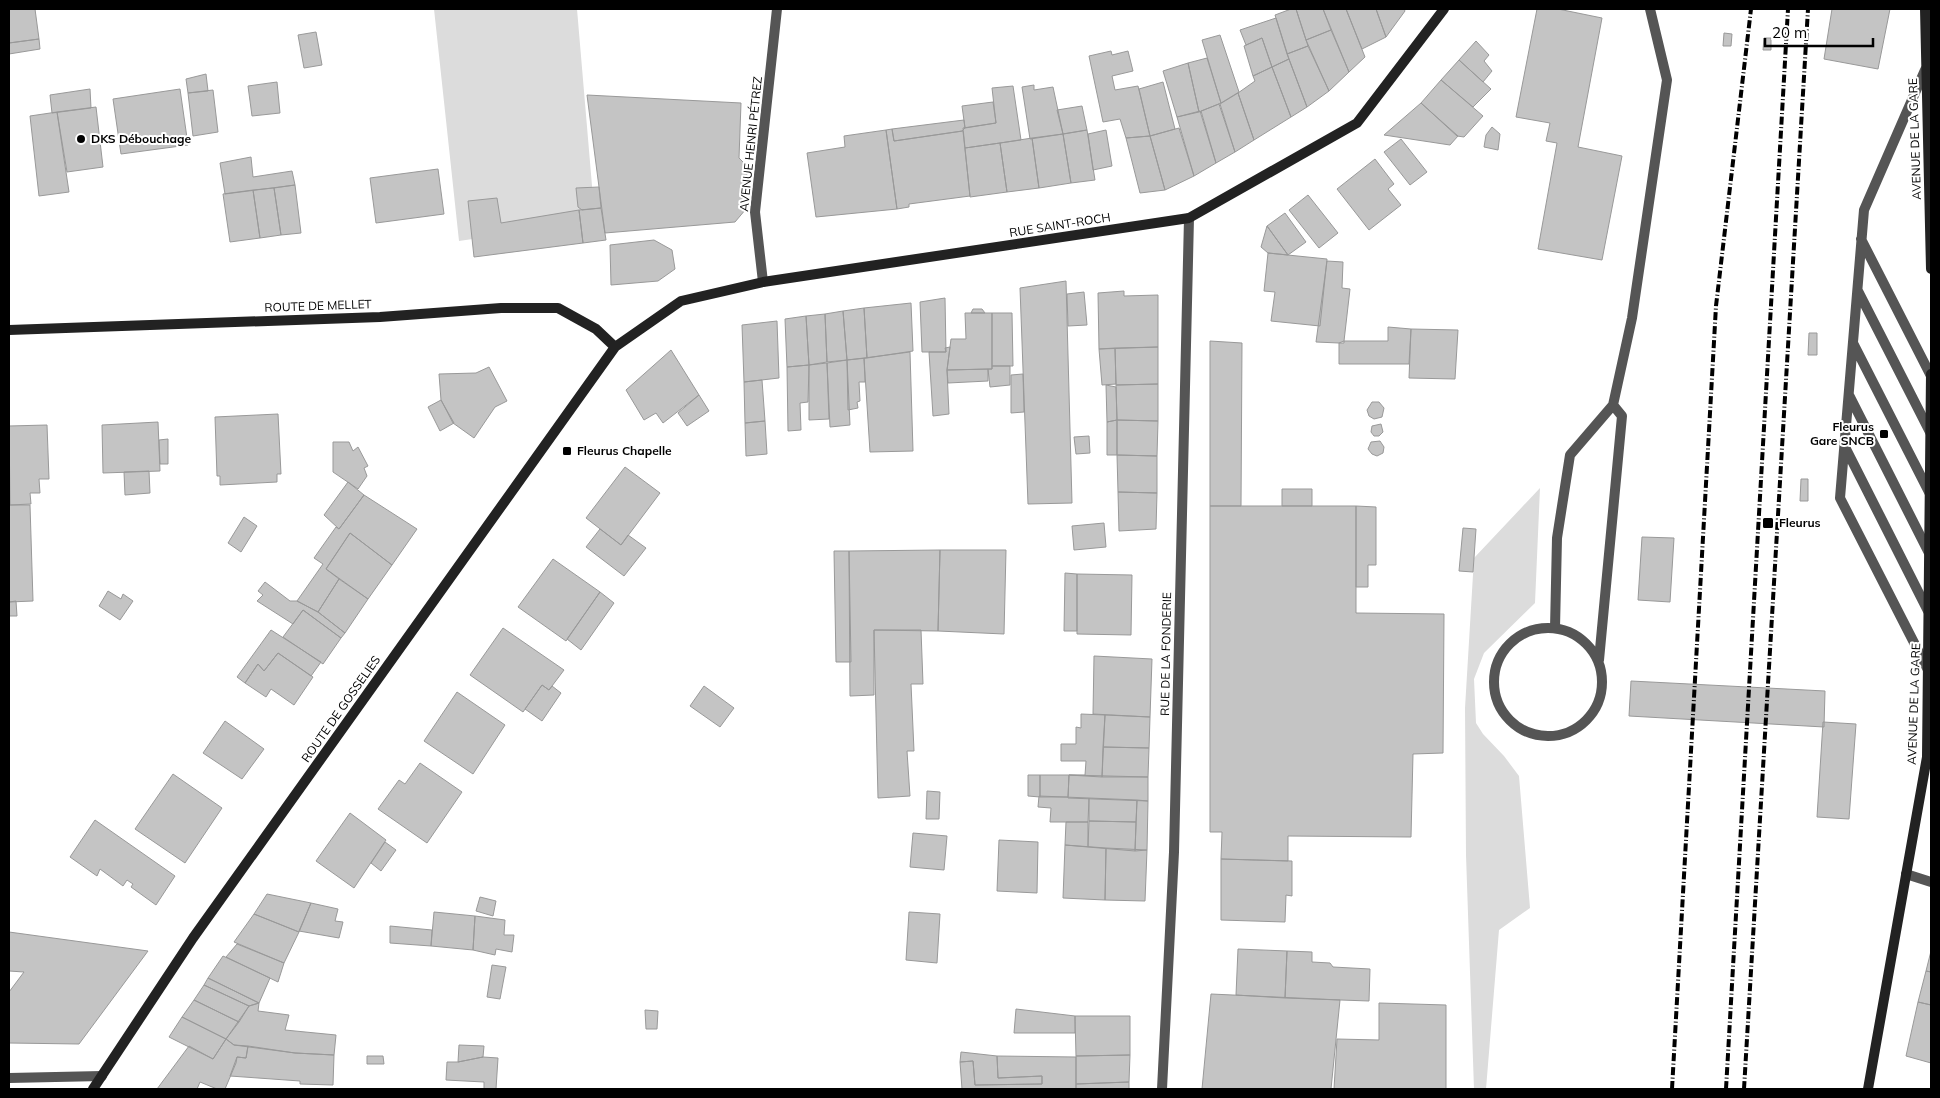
<svg xmlns="http://www.w3.org/2000/svg" width="1940" height="1098" viewBox="0 0 1940 1098" font-family="Mulish,sans-serif">
<style>
.green{fill:#dcdcdc}
.building{fill:#c4c4c4;stroke:#999}
.lines{fill:none;stroke-linecap:round;stroke-linejoin:round}
.lane{stroke:#555;stroke-width:10}
.street{stroke:#555;stroke-width:10}
.secondary{stroke:#222;stroke-width:10}
.rail{stroke:#000;stroke-width:4;stroke-dasharray:8 2.5 1 2.5;stroke-linecap:butt}
.poi-dot{fill:#000;stroke:#fff;stroke-width:2}
.labels{text-anchor:middle;stroke-width:4;stroke-linejoin:round;paint-order:stroke}
.poi-label{font-size:12px;font-weight:bold;fill:#000;stroke:#fff;text-anchor:start}
.street-label{font-size:12px;fill:#000;stroke:#fff}
</style>
<rect width="100%" height="100%" fill="#fff"/>
<path class="green" d="M434,9H577L595,221L459,241Z
M1540,488L1535,603L1484,653L1474,679L1476,723L1483,734L1504,756L1519,776L1530,908L1499,930L1486,1089H1474L1466,855L1465,708L1474,558Z"/>
<path class="building" d="M9,9H35L39,39L9,43Z
M1291,9H1296L1308,46L1287,54L1275,15Z
M1296,9H1323L1331,30L1306,40Z
M1323,9H1346L1365,57L1349,72Z
M1346,9H1376L1386,37L1362,49Z
M1376,9H1404L1405,11L1386,37Z
M1537,9H1558L1602,18L1578,147L1622,156L1602,260L1538,249L1557,143L1546,141L1550,123L1516,117Z
M1832,9H1890L1878,69L1824,59Z
M1276,18L1289,59L1272,67L1262,38L1246,45L1240,30Z
M1331,30L1349,72L1329,91L1306,40Z
M316,32L322,65L304,68L298,35Z
M1724,33L1732,34L1731,46H1723Z
M1220,35L1239,92L1221,103L1202,40Z
M1262,38L1272,67L1253,76L1244,46Z
M1764,38H1771V50H1763Z
M39,39L40,49L9,54V43Z
M1476,41L1489,55L1484,61L1492,71L1483,82L1459,60Z
M1308,46L1329,91L1307,107L1287,54Z
M1111,51L1112,55L1128,51L1133,71L1112,76L1115,90L1138,86L1150,136L1126,138L1120,119L1103,122L1089,56Z
M1207,58L1221,103L1199,112L1188,63Z
M1289,59L1307,107L1291,117L1272,67Z
M1459,60L1491,89L1473,107L1441,80Z
M1188,63L1199,112L1177,117L1163,71Z
M1272,67L1291,117L1254,140L1238,93L1255,81L1253,76Z
M206,74L208,91L188,93L186,79Z
M1441,80L1483,116L1464,137L1457,136L1421,103Z
M277,82L280,113L252,116L248,86Z
M1163,82L1175,129L1150,136L1139,89Z
M1034,85V90L1053,87L1063,134L1030,139L1022,87Z
M1013,86L1021,140L965,148L963,128L996,123L992,88Z
M90,89L91,108L52,113L50,95Z
M180,89L188,145L121,154L113,99Z
M213,90L218,132L193,136L188,93Z
M1238,93L1254,140L1235,152L1220,104Z
M587,95L741,103L739,158L747,166L746,209L735,222L605,233Z
M993,102L996,123L965,128L962,106Z
M1421,103L1458,136L1450,145L1384,135Z
M1219,104L1235,152L1216,163L1201,111Z
M1082,106L1087,130L1063,134L1057,110Z
M96,107L103,167L67,172L57,112Z
M1200,111L1216,163L1194,176L1177,117Z
M57,112L69,192L39,196L30,116Z
M964,120L965,128L962,131L894,141L892,129Z
M1492,127L1500,134L1498,150L1484,147L1486,135Z
M1179,128L1194,176L1165,190L1150,136Z
M892,129L894,141L963,131L970,196L909,204V207L897,209L886,130Z
M886,130L897,209L816,217L807,153L845,147L844,136Z
M1087,130L1095,180L1071,183L1063,134Z
M1106,130L1112,166L1093,170L1088,134Z
M1063,134L1071,183L1039,188L1032,138Z
M1150,136L1165,190L1140,193L1126,138Z
M1032,138L1039,188L1007,192L1000,143Z
M1401,139L1427,172L1410,185L1384,152Z
M1000,143L1007,192L970,197L965,148Z
M251,157L253,177L292,171L295,185L225,194L220,163Z
M1375,159L1394,184L1388,189L1401,205L1369,230L1337,189Z
M438,169L444,214L376,223L370,178Z
M295,185L301,233L281,235L274,188Z
M599,187L601,208L582,210L578,207L576,188Z
M274,188L281,235L260,238L253,190Z
M253,190L260,238L230,242L223,194Z
M1308,195L1338,233L1319,248L1289,210Z
M497,198L501,223L579,210L583,243L474,257L468,201Z
M601,208L606,240L583,243L579,210Z
M1285,213L1306,242L1288,255L1267,226Z
M1267,226L1288,255L1268,253L1261,247Z
M654,240L672,250L675,269L658,281L611,285L610,245Z
M1268,253L1327,259L1320,326L1271,321L1275,292L1264,291Z
M1327,261L1343,262L1342,288L1350,289L1344,341L1339,343L1316,342Z
M1066,281L1072,503L1028,504L1020,288Z
M1124,291V296L1158,295V347L1099,349L1098,293Z
M1084,292L1087,325L1068,326L1067,294Z
M945,298L946,352H922L920,302Z
M911,303L913,351L867,358L864,308Z
M864,308L867,358L847,360L843,311Z
M973,309H982L985,313H971Z
M843,311L847,360L827,362L825,314Z
M965,313H992V369L947,370L951,339H966Z
M992,313H1012L1013,366H992Z
M825,314L827,362L809,365L806,316Z
M806,316L809,365L787,367L785,319Z
M777,321L779,378L744,382L742,325Z
M1388,327L1411,329L1409,364H1339V343H1344V341H1388Z
M1411,329L1458,330L1455,379L1409,378Z
M1809,333H1817V355H1808Z
M1210,341L1242,343L1241,506H1210Z
M950,347L947,370L949,414L933,416L929,352H946L945,348Z
M1158,347V384L1116,385L1115,348Z
M1115,348L1116,384L1102,385L1099,349Z
M671,350L699,395L663,423L656,413L644,420L626,390Z
M910,352L913,451L870,452L864,358Z
M864,358L865,382H859L860,401L857,402L858,408L848,410L847,360Z
M847,360L850,425L830,427L827,363Z
M827,363L829,419L809,420V365Z
M809,365L808,402L800,403L801,430L788,431L787,367Z
M992,366H1010V385L990,387L988,369H992Z
M489,367L507,401L495,407L474,438L453,423L441,400L439,374L476,373Z
M988,369V381L948,383L947,370Z
M1023,374L1024,412L1011,413V375Z
M762,380L765,421L745,423L744,382Z
M1158,384V421L1117,420L1116,385Z
M1106,385L1116,387L1117,420L1107,422Z
M699,395L709,411L687,426L678,413Z
M441,400L454,423L440,431L428,407Z
M1372,402H1379L1384,408L1382,417L1374,419L1369,416L1367,410Z
M278,414L281,474H277V482L220,485V476H217L215,417Z
M1117,420L1158,421L1157,456L1117,455Z
M1117,420V455H1107V422Z
M765,421L767,454L746,456L745,423Z
M158,422L160,471L103,473L102,425Z
M1381,424L1383,432L1379,436H1374L1371,432L1372,426Z
M47,425L49,479H39L40,493H30L31,504L10,505L9,426Z
M1089,436L1090,453L1076,454L1074,437Z
M168,439V464H160L159,440Z
M1380,441L1384,447L1383,453L1377,456L1372,454L1368,449L1371,442Z
M333,442H349L353,451L358,447L368,466L364,468L367,476L358,489L333,472Z
M1117,455L1157,456V493L1118,492Z
M625,467L660,493L621,545L586,518Z
M149,471L150,493L125,495L124,472Z
M1801,479H1808V501H1800Z
M348,482L364,495L339,529L324,515Z
M1282,489H1312V506H1282Z
M1118,492L1157,493L1156,529L1119,531Z
M364,495L417,529L392,565L350,533L326,569L339,579L318,612L297,601L323,564L314,558L336,527L339,529Z
M9,505H30L33,601L9,602Z
M1210,506H1356V613L1444,614L1443,753L1413,754L1411,837L1288,836V861L1221,859L1222,832H1210Z
M1356,506L1376,507V565H1368V587H1356Z
M244,517L257,526L241,552L228,543Z
M1104,523L1106,547L1074,550L1072,526Z
M1463,528L1476,529L1473,572L1459,571Z
M600,529L621,545L628,535L646,548L624,576L586,547Z
M350,533L392,565L368,599L326,569Z
M1642,537L1674,538L1670,602L1638,600Z
M940,550L938,631L874,630V695L850,696L849,551Z
M940,550H1006L1004,634L938,631Z
M834,551H849L851,662H836Z
M553,559L600,592L566,641L518,607Z
M1065,573L1077,574V631H1064Z
M1077,574L1132,575L1131,635L1077,634Z
M339,579L368,599L345,633L318,612Z
M265,582L290,601H297L318,612L345,633L341,638L303,610L293,624L257,601L263,595L258,591Z
M108,591L121,599L123,594L133,601L120,620L99,606Z
M600,592L614,603L581,650L567,639Z
M16,601L17,616H9V602Z
M303,610L341,638L323,664L283,637Z
M503,628L564,670L549,690L542,685L523,712L470,675Z
M271,630L321,662L311,676L278,653L264,671L258,664L245,683L237,677Z
M874,630H921L923,684H911L914,751H907L910,796L878,798Z
M278,653L313,677L294,705L271,689L266,697L245,683L258,664L264,671Z
M1094,656L1152,659L1150,717L1093,714Z
M1631,681L1825,691L1824,727L1629,716Z
M542,685L549,690L552,686L561,693L542,721L525,709Z
M704,686L734,708L720,727L690,706Z
M457,692L505,725L473,774L424,741Z
M1081,714L1105,715L1102,777L1069,775H1085L1086,761H1061V744H1076V727L1081,728Z
M1105,715L1150,717L1149,748L1103,747Z
M225,721L264,749L242,779L203,753Z
M1823,722L1856,724L1849,819L1817,817Z
M1103,747L1149,748L1148,777H1102Z
M420,763L462,792L427,843L378,809L399,780L405,784Z
M173,774L222,808L185,863L135,829Z
M1028,775H1040V797L1028,796Z
M1040,775H1069L1068,797H1040Z
M1069,775L1148,777V801L1068,798Z
M927,791L940,792L939,819H926Z
M1039,796L1089,798L1088,822H1050L1051,808L1038,807Z
M1089,798L1137,800L1136,822L1089,821Z
M1137,800L1148,801L1147,850L1135,851Z
M350,813L386,840L354,888L316,861Z
M95,820L175,876L156,905L131,887L133,884L127,880L123,886L100,869L97,876L70,857Z
M1089,821L1136,822L1135,851L1088,847Z
M1066,822H1088V847L1065,845Z
M913,833L947,836L944,870L910,867Z
M999,840L1038,842L1037,893L997,891Z
M385,842L396,850L381,871L371,863Z
M1065,845L1106,848L1105,900L1063,898Z
M1106,848L1147,850L1145,901L1105,900Z
M1221,859L1292,861V896L1286,895L1285,922L1221,920Z
M267,894L311,903L299,932L254,914Z
M480,897L496,901L493,916L476,911Z
M311,903L338,909L335,921L343,922L339,938L299,931Z
M434,912L475,916L473,950L431,946Z
M909,912L940,914L937,963L906,960Z
M254,914L299,932L284,963L234,942Z
M475,916L505,920L504,935H514L512,952L496,949L495,955L473,950Z
M390,926L432,930L431,946L390,943Z
M9,932L148,951L79,1044L9,1043V992L24,972L9,971Z
M237,944L284,963L278,982L226,957Z
M1238,949L1287,951L1285,998L1236,995Z
M1287,951L1312,952V962L1330,963L1333,967L1370,969L1369,1001L1285,998Z
M1931,951V972L1926,971Z
M223,956L270,978L259,1003L208,978Z
M492,965L506,967L500,999L487,997Z
M1926,971L1931,972V1005L1918,1002Z
M208,978L259,1003L249,1006L204,985Z
M204,985L249,1006L239,1022L194,1000Z
M1211,994L1340,1000L1331,1089H1202Z
M194,1000L239,1022L226,1039L182,1017Z
M1918,1002L1931,1005V1063L1906,1056Z
M259,1003L258,1011L289,1015L285,1030L336,1035L334,1055L295,1053L234,1045L226,1039L249,1006Z
M1379,1003L1446,1005V1089H1334L1337,1039L1379,1040Z
M1016,1009L1075,1016V1033H1014Z
M645,1010L658,1011L657,1029H646Z
M1075,1016H1130V1055L1076,1056Z
M182,1017L226,1039L213,1059L169,1037Z
M226,1039L234,1045L248,1046L246,1058L237,1057L236,1063L225,1089H217L200,1082L197,1089H157L189,1046L213,1059Z
M459,1045L484,1046L483,1057L458,1062Z
M248,1046L295,1053L334,1055L333,1085L300,1084V1081L230,1076L237,1057L246,1058Z
M961,1052L997,1056L998,1078L1042,1076V1084L975,1085L973,1061L960,1062Z
M1130,1055L1129,1082L1076,1084V1056Z
M367,1056H383L384,1064H367Z
M997,1056L1076,1057V1089H962L960,1062L973,1061L975,1085L1042,1084V1076L998,1078Z
M483,1057L498,1058L496,1089H484V1082L446,1080L447,1062H458Z
M1129,1082V1089H1076V1084Z"/>
<g class="lines">
<path class="lane" d="M1925,70L1864,210L1840,498L1928,670
M1861,239L1931,376
M1858,291L1931,434
M1853,343L1930,494
M1849,395L1929,553
M1845,447L1928,611
M1494 682a54 54 0 1 1 108 0a54 54 0 1 1-108 0Z
M1555,628L1557,538L1570,455L1613,405L1632,318L1667,80L1650,9
M1599,660L1622,416L1613,405
M1906,874L1931,882"/>
<path class="street" d="M763,282L755,212L777,9
M9,1078L102,1076
M1162,1089L1174,852L1189,218"/>
<path class="secondary" d="M1925,9L1931,269
M9,330L380,317L501,308H558L596,329L615,347
M93,1089L193,938L615,347L681,301L763,282L1189,218L1357,123L1444,9
M1868,1089L1927,757L1931,374"/>
<path class="rail" d="M1672,1089L1716,306L1751,9
M1726,1089L1788,9
M1744,1089L1808,9"/>
</g>
<g class="poi-dot">
<circle cx="81" cy="139" r="5"/>
<rect x="1879" y="429" width="10" height="10" rx="2.5"/>
<rect x="562" y="446" width="10" height="10" rx="2.5"/>
<rect x="1762" y="517" width="12" height="12" rx="2.5"/>
</g>
<g class="labels">
<g class="poi-label">
<text x="91" y="143">DKS Débouchage</text>
<text x="1874" y="431" text-anchor="end">Fleurus<tspan x="1874" dy="14">Gare SNCB</tspan></text>
<text x="577" y="455">Fleurus Chapelle</text>
<text x="1779" y="527">Fleurus</text>
</g>
<g class="street-label">
<text transform="translate(1915 139) rotate(-92)" y="4">AVENUE DE LA GARE</text>
<text transform="translate(751 144) rotate(-84)" y="4">AVENUE HENRI PÉTREZ</text>
<text transform="translate(1060 225) rotate(-9)" y="4">RUE SAINT-ROCH</text>
<text transform="translate(318 306) rotate(-2)" y="4">ROUTE DE MELLET</text>
<text transform="translate(1166 654) rotate(-89)" y="4">RUE DE LA FONDERIE</text>
<text transform="translate(1914 704) rotate(-88)" y="4">AVENUE DE LA GARE</text>
<text transform="translate(341 709) rotate(-55)" y="4">ROUTE DE GOSSELIES</text>
</g>
</g>
<rect width="1940" height="1098" fill="none" stroke="#000000" stroke-width="20"/>
<path d="M1765 38v8h108v-8" fill="none" stroke="#000000" stroke-width="2.5"/>
<text x="1772" y="38" font-size="15" fill="#000000" stroke="#ffffff" stroke-width="4" paint-order="stroke">20 m</text>
</svg>
